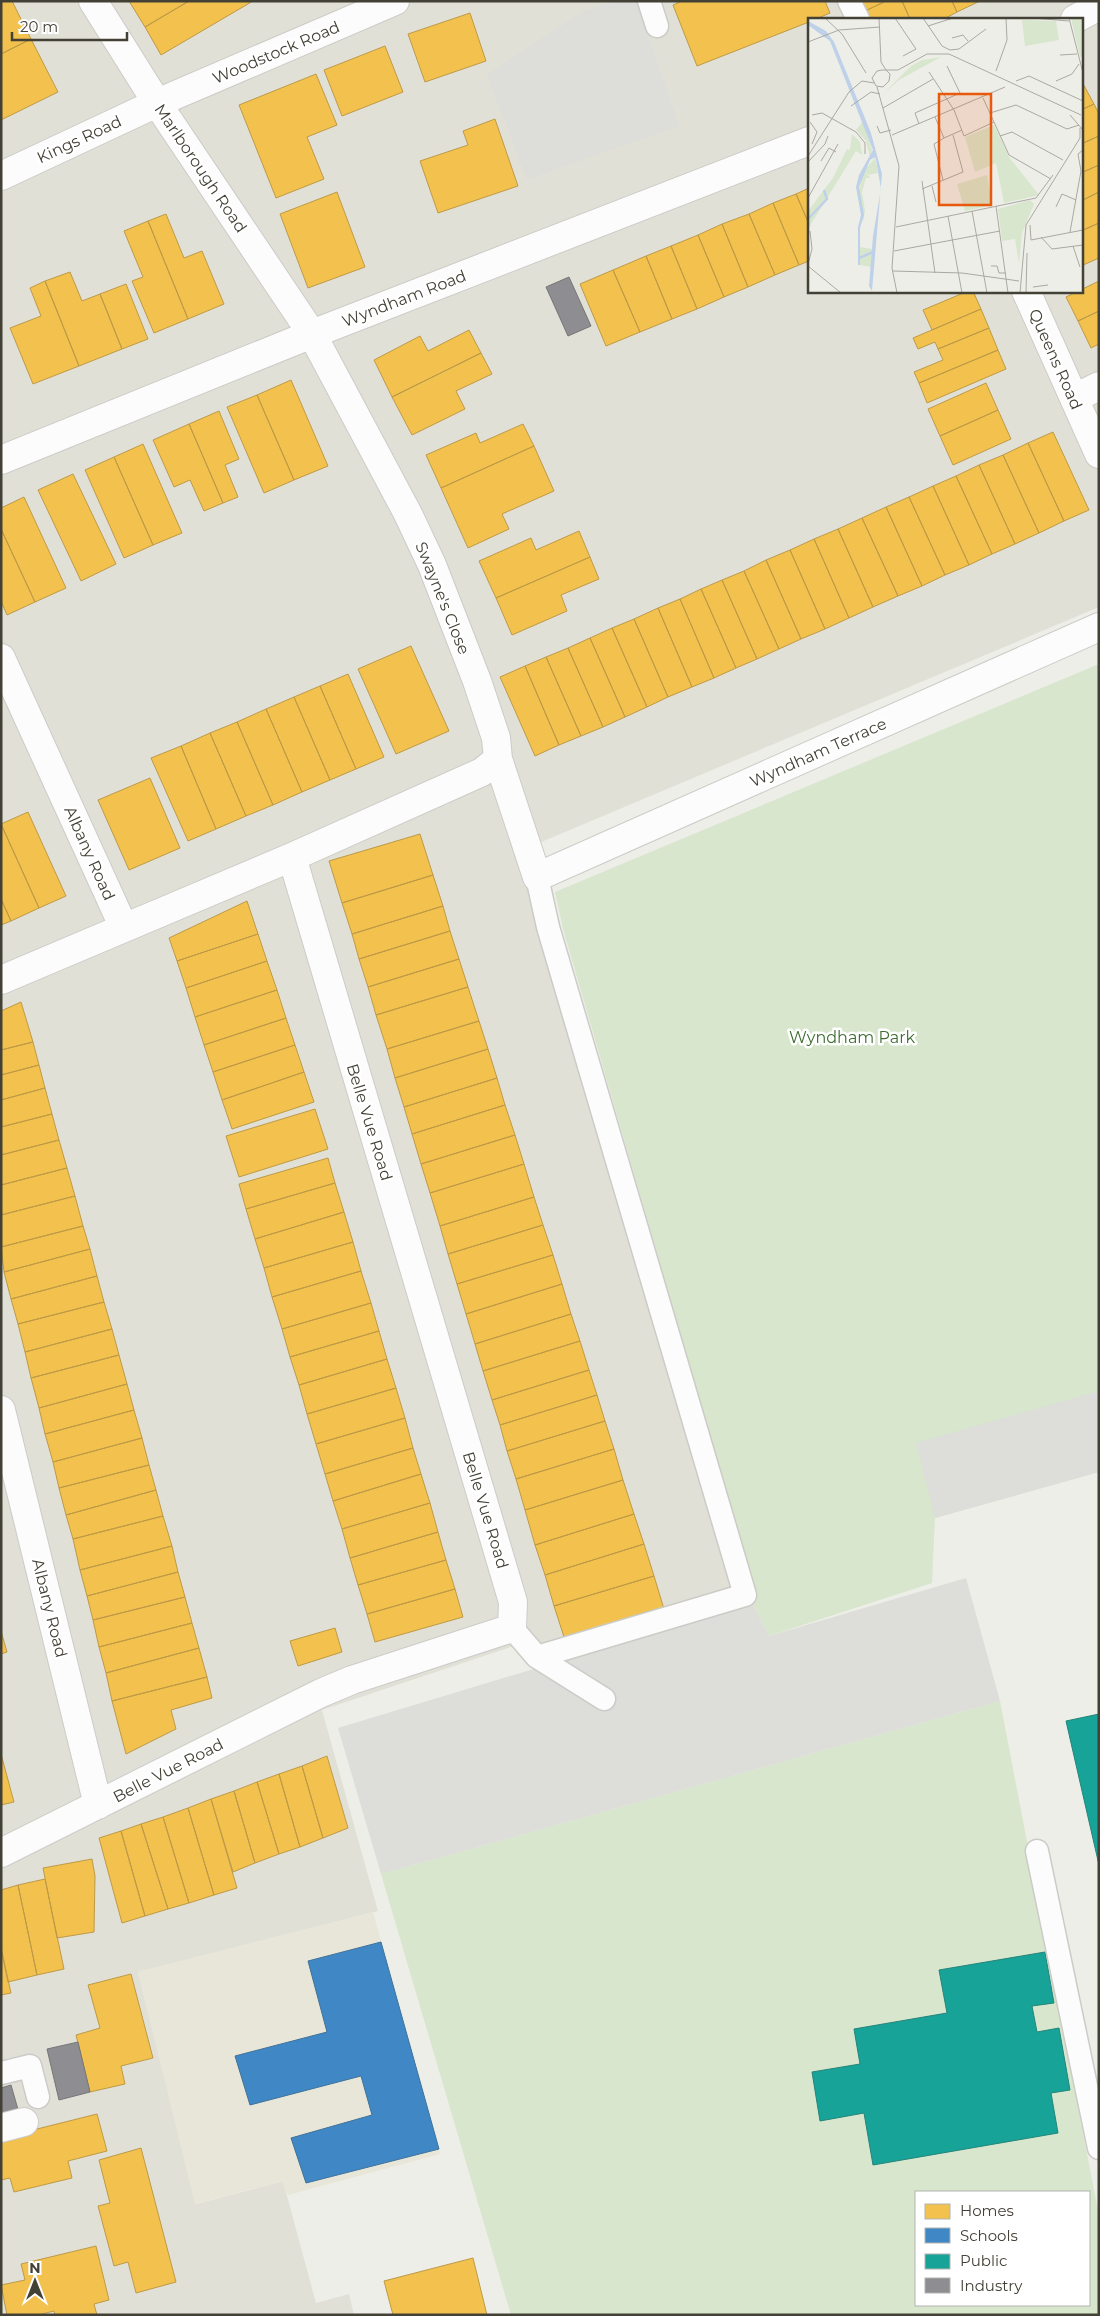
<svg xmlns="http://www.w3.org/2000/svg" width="1100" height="2316" viewBox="0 0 1100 2316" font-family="Montserrat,sans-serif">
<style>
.residential{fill:#e1e0d7;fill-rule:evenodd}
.education{fill:#e8e6d9}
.green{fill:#d7e6cc;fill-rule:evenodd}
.parking{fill:#ddddd9}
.homes{fill:#f2c14e;stroke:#be9a47}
.schools{fill:#3f88c5;stroke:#40729a}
.public{fill:#17a398;stroke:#24857b}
.industry{fill:#8d8d92;stroke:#777676}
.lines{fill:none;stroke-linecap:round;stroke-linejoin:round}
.service-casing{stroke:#cccbc7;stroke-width:25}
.minor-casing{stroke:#cccbc7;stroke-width:30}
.service{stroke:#fcfcfc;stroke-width:22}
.minor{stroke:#fcfcfc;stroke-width:28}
.labels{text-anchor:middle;stroke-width:5;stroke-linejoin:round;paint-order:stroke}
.street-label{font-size:16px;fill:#434036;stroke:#fff}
.park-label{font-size:16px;fill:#3f6d31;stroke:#fff}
.inset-river{fill:none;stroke:#bed1e8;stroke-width:2.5}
.inset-road{fill:none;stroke:#aaa8a1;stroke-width:1}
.view{fill:#e8590c;fill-opacity:0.15;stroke:#e8590c;stroke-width:2.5}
.inset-edge{fill:none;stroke:#434036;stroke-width:2.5}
</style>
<rect width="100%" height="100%" fill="#eeeee9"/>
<path class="residential" d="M1,1H1099V607L520,851L737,1594L551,1649L511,1647L322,1710L378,1911L138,1972L196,2204L283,2181L316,2303L349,2294L354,2315H1ZM809,19H1081V291H809Z"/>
<path class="education" d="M373,1912L440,2154L288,2195L282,2181L195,2204L138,1972Z"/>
<path class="green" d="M1099,664V1472L935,1518L932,1583L769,1636L752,1603L755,1591L563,929L555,892Z
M1000,1701L1099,2216V2315H511L381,1874ZM916,2192H1089V2305H916Z"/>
<path class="parking" d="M615,1H636L679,126L527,179L487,75L582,12Z
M1099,1391V1472L935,1518L916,1443Z
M966,1578L1000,1701L381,1874L338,1728L752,1603L769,1636Z"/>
<path class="homes" d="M1,1H12L31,39L1,54Z
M129,1H189L145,27Z
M189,1H253L161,55L145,27Z
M682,1H825L830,13L816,19H809V22L697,66L673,5Z
M858,1H886L863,12Z
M886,1H902L910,19H867L863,12Z
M902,1H952L957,12L944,19H910Z
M952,1H980L957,12Z
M470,13L486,61L425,82L408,34Z
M31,39L58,92L1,120V54Z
M385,46L403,92L342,116L324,70Z
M316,74L337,125L307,137L324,179L276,198L239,105Z
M1081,80L1094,104L1081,110Z
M1094,104L1099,114V136L1081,144V110Z
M495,119L518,186L438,213L420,161L468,145L463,131Z
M1099,136V165L1081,173V144Z
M1099,165V192L1081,201V173Z
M809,188V224L796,194Z
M337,192L365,267L308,288L280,214Z
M1099,192V223L1081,231V201Z
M796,194L809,224V261L799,265L773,203Z
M773,203L799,265L775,275L749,214Z
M166,214L184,258L202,251L224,304L188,319L148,221Z
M749,214L775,275L748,287L722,224Z
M148,221L188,319L154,333L132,281L143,277L124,231Z
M1099,223V258L1081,266V231Z
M722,224L748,287L724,297L698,235Z
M698,235L724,297L697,309L671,246Z
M671,246L697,309L672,319L646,256Z
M646,256L672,319L640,332L613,270Z
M613,270L640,332L606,346L580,284Z
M70,272L82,301L100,294L122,349L79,366L45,281Z
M45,281L79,366L33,384L10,328L41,316L30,288Z
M1099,281V311L1078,321L1066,297Z
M126,284L148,339L122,349L100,294Z
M968,291H973L981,309L932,330L923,310Z
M981,309L989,328L938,349L935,342L918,349L913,338Z
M1099,311V344L1091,348L1078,321Z
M989,328L998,350L919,383L914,372L943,360L938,349Z
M469,330L481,353L392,397L374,360L420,336L428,351Z
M998,350L1006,369L927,403L919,383Z
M481,353L492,374L456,391L465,409L412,435L392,397Z
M291,380L328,466L294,480L257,395Z
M986,383L998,410L940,436L928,409Z
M257,395L294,480L264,493L227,407Z
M998,410L1011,439L953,465L940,436Z
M219,411L239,459L225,465L238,497L223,503L189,424Z
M189,424L223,503L204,511L190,480L174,487L153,440Z
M523,424L534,446L441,488L426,455L476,433L480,443Z
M1053,432L1089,510L1064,521L1028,443Z
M1028,443L1064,521L1039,533L1003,455Z
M143,444L182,533L153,545L114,457Z
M534,446L554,491L502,514L509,529L468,548L441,488Z
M1003,455L1039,533L1015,544L979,465Z
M114,457L153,545L124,558L85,470Z
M979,465L1015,544L992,554L956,476Z
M73,474L116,564L81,581L38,490Z
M956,476L992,554L969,565L933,486Z
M933,486L969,565L945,575L909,497Z
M24,497L66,588L35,602L1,529V508Z
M909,497L945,575L922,586L886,507Z
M886,507L922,586L898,596L862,518Z
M862,518L898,596L873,607L838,529Z
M1,529L35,602L7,615L1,601Z
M838,529L873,607L849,618L814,539Z
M579,531L590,557L496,598L479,561L531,538L536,550Z
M814,539L849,618L825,629L790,550Z
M790,550L825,629L801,639L766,560Z
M590,557L599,579L561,595L567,611L512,635L496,598Z
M766,560L801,639L779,649L744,571Z
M744,571L779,649L757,659L722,580Z
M722,580L757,659L736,668L701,589Z
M701,589L736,668L714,678L680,599Z
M680,599L714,678L692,687L658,608Z
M658,608L692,687L668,697L634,619Z
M634,619L668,697L647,707L612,628Z
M612,628L647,707L625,717L590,638Z
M590,638L625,717L603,727L568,648Z
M411,646L449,731L396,754L358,669Z
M568,648L603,727L581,736L546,657Z
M546,657L581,736L559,745L525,666Z
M525,666L559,745L535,756L500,677Z
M348,674L384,757L356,769L320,686Z
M320,686L356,769L330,780L294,697Z
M294,697L330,780L302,792L266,709Z
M266,709L302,792L273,805L237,722Z
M237,722L273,805L246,816L210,733Z
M210,733L246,816L216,829L181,746Z
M181,746L216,829L188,841L151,758Z
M150,778L180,848L129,870L98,800Z
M28,812L66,896L39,908L1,824Z
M1,824L39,908L11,921L1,899Z
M420,834L433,875L342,903L329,861Z
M433,875L443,906L352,934L342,903Z
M1,899L11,921L1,925Z
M247,901L258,934L177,961L169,938Z
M443,906L450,931L359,959L352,934Z
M450,931L459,959L368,987L359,959Z
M258,934L267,961L186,988L177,961Z
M459,959L468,987L376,1015L368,987Z
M267,961L277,990L195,1017L186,988Z
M468,987L479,1021L387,1049L376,1015Z
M277,990L286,1018L204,1045L195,1017Z
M21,1002L33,1042L1,1050V1011Z
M286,1018L295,1045L213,1072L204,1045Z
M479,1021L488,1049L395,1078L387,1049Z
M33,1042L39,1065L1,1075V1050Z
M295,1045L304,1072L222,1100L213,1072Z
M488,1049L497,1078L404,1107L395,1078Z
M39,1065L45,1088L1,1100V1075Z
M304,1072L314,1102L232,1129L222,1100Z
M497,1078L505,1105L412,1134L404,1107Z
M45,1088L52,1114L1,1127V1100Z
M505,1105L515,1135L421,1164L412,1134Z
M315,1109L328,1149L239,1177L226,1136Z
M52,1114L59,1140L1,1155V1127Z
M515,1135L524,1164L430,1193L421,1164Z
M59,1140L67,1168L1,1185V1155Z
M328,1158L335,1183L246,1209L239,1184Z
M524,1164L534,1197L440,1226L430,1193Z
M67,1168L75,1196L1,1215V1185Z
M335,1183L344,1212L255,1239L246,1209Z
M75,1196L83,1226L1,1247V1215Z
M534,1197L543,1225L448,1254L440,1226Z
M344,1212L353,1242L264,1268L255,1239Z
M543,1225L553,1255L457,1284L448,1254Z
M83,1226L90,1249L4,1272L1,1247Z
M353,1242L361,1271L272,1297L264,1268Z
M90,1249L97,1276L11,1299L4,1272Z
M553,1255L562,1284L466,1314L457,1284Z
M361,1271L371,1303L282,1329L272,1297Z
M97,1276L104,1302L18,1324L11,1299Z
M562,1284L571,1314L475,1344L466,1314Z
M104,1302L112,1329L25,1352L18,1324Z
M371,1303L379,1331L290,1357L282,1329Z
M571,1314L580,1341L483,1371L475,1344Z
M112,1329L119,1355L31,1378L25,1352Z
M379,1331L387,1359L299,1385L290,1357Z
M580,1341L589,1370L492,1400L483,1371Z
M119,1355L127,1384L39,1408L31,1378Z
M387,1359L396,1388L307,1414L299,1385Z
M589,1370L597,1395L500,1425L492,1400Z
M127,1384L134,1410L45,1434L39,1408Z
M396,1388L405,1418L316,1444L307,1414Z
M597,1395L605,1421L507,1451L500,1425Z
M134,1410L142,1438L53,1462L45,1434Z
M405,1418L413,1448L325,1474L316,1444Z
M605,1421L614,1449L516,1479L507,1451Z
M142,1438L149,1465L59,1488L53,1462Z
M413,1448L421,1474L333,1501L325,1474Z
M614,1449L623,1480L525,1510L516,1479Z
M149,1465L156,1490L66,1515L59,1488Z
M421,1474L430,1503L342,1529L333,1501Z
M623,1480L634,1514L535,1545L525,1510Z
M156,1490L163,1516L73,1539L66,1515Z
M430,1503L438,1532L350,1558L342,1529Z
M634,1514L644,1544L545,1575L535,1545Z
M163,1516L172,1546L80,1570L73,1539Z
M438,1532L446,1560L358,1585L350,1558Z
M644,1544L654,1576L554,1606L545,1575Z
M172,1546L178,1572L87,1596L80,1570Z
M446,1560L455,1589L367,1614L358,1585Z
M178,1572L185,1597L93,1620L87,1596Z
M654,1576L664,1609L565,1640L554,1606Z
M455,1589L463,1617L375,1642L367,1614Z
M185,1597L192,1623L99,1647L93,1620Z
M192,1623L199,1648L106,1673L99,1647Z
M335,1628L342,1652L298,1666L290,1641Z
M1,1631L7,1652L1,1654Z
M199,1648L207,1677L112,1701L106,1673Z
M207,1677L212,1698L171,1710L176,1729L126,1754L112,1701Z
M1,1754L14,1802L1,1805Z
M327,1756L348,1828L323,1838L302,1766Z
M302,1766L323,1838L300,1847L279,1774Z
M279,1774L300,1847L279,1854L257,1782Z
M257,1782L279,1854L255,1863L234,1791Z
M234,1791L255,1863L233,1872L211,1799Z
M211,1799L237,1888L214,1895L188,1808Z
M188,1808L214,1895L189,1903L163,1817Z
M163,1817L189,1903L168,1909L141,1824Z
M141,1824L168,1909L145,1916L121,1831Z
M121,1831L145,1916L122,1923L99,1838Z
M92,1859L95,1876L94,1932L57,1938L43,1868Z
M45,1879L64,1969L37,1975L18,1885Z
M18,1885L37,1975L8,1982L1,1948V1890Z
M1,1948L11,1993L1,1995Z
M131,1974L153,2058L121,2066L125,2084L90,2092L76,2035L100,2028L88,1985Z
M97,2114L107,2151L68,2161L72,2178L14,2192L10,2178L1,2180V2138Z
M141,2148L176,2282L136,2293L128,2262L114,2266L98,2206L110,2203L99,2160Z
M96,2246L109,2300L94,2304L97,2315H55L54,2311L38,2315H7L1,2285L25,2280L21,2264Z
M473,2258L487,2315H393L384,2281Z"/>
<path class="schools" d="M381,1942L439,2149L306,2183L291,2138L372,2115L361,2076L250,2105L235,2056L327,2032L308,1961Z"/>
<path class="public" d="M1099,1714V1865L1066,1721Z
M1045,1952L1054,2003L1032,2006L1037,2032L1059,2028L1070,2090L1051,2093L1058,2133L873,2165L864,2113L820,2121L812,2072L860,2064L854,2029L947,2013L939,1970Z"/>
<path class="industry" d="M569,277L591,326L568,336L546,287Z
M78,2042L90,2092L59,2100L47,2049Z
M11,2085L19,2113L1,2117V2088Z"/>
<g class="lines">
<g class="service-casing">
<path id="service" d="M649,1L657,26
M849,1L858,19
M537,877L548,927L745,1595L537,1657
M512,1628L537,1657L604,1699
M1037,1851L1099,2148
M1,2073L30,2066L38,2097"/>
</g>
<g class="minor-casing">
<path id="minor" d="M93,1L157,103L312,334L408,514L432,565L477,681L496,738L498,759L537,877L1099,627
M1075,19L1099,6
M1,176L157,103L395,1
M1026,291L1099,454
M1075,398L1099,386
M1,460L312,334L809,141
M1,658L124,928L1,980
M124,928L292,857L482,772L498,759
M1,1410L98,1805
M1,1853L321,1693L352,1680L512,1628L513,1602L292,857
M1,2128L24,2122"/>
</g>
<use href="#service" class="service"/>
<use href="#minor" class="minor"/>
</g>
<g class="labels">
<g class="street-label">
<text transform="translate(276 52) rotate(-23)" y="6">Woodstock Road</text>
<text transform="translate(79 139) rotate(-25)" y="6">Kings Road</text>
<text transform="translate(201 168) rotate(56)" y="6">Marlborough Road</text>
<text transform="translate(404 298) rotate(-21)" y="6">Wyndham Road</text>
<text transform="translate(1056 359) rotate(66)" y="6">Queens Road</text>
<text transform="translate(443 598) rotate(68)" y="6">Swayne's Close</text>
<text transform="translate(818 752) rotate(-24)" y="6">Wyndham Terrace</text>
<text transform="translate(90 853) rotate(66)" y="6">Albany Road</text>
<text transform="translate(370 1122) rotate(73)" y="6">Belle Vue Road</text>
<text transform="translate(486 1510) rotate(73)" y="6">Belle Vue Road</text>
<text transform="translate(50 1608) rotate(76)" y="6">Albany Road</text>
<text transform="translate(168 1770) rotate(-27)" y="6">Belle Vue Road</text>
</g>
<g class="park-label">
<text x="852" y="1043">Wyndham Park</text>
</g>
</g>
<g transform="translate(808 18)">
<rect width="275" height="275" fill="#eeeee9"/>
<path d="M263,0H275V38L272,39ZM214,2L248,3L251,22L217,28ZM133,39L91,62L74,77L103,48L114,42ZM55,103L64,132L62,140L58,123L48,112ZM186,107L201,139L231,177L196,185L188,145L167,154L157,119ZM44,116L52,124L54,137L48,133L0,211V193L25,160L39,131L42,132ZM67,140L70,155L60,157L56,153ZM56,154L63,160H58L54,174L57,193L55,204L51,173ZM179,157L184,187L157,193L149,166ZM222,182L226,186L214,215L211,245L207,221L194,223L190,191ZM52,229L64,231V249L52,247Z" fill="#d7e6cc"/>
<path d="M0,3L18,13L26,24L63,115L74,156L64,273L61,268L65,218L73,171L68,142L67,139L62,142L51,169L56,197L52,210V247H50V209L53,197L48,169L51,157L65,132L22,23L0,7Z" fill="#bed1e8"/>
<path class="inset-river" d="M0,201L19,181L16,172M51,240L65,234"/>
<path class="inset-road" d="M17,0L34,16L58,55M71,0L73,44L78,52M87,0L108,31L95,38M115,0L134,28L142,32L151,31L178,11M224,0L261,3M261,0L275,55M120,8L145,0M144,20L155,17L160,23M0,24L31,12L72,9M252,37L269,36M78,52L82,56L81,63L75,69L68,68L64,60L69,53L74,52H90L119,36H141L273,97M188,53L199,22L198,0M121,54L146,92L156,118L186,104M208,63L221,58L275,83M248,63L264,56L271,46M69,69L91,148L84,250L89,275M175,80L201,137L243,161M43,88L63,74L72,76M75,90L125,61M182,95L208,87L259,111L271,107M4,97L14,95L48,114L57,125V136M262,97L275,112M127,99L136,120L126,126L135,162M2,104L9,114L4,126M111,106L107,95L152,75L139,48M69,108L72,115L83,112M84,117L197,69M192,118L204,114L255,142M136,120L154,112M0,138L41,74L54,63L66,65M13,143L21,130L28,134M0,144L17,126L20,118M114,163L127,255M124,168L128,184M114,171L155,154L145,117M0,180L30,126M188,188L200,275M248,189L254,176L268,182M164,193L179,275M140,198L154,275M222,207L223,222M88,209L228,180L245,157M262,214L273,153L270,136L275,132M233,219L244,231L275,227M223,222L275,212M265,228L272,249M86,233L192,213M0,246L4,231L2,213M0,248L33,275M183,248H189L191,255H198M85,253L154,255L211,263M225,269L240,267M212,275L218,207L272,120V110M218,275L219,235"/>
<path class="view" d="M131,76H183V187H131Z"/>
<rect width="275" height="275" class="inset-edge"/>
</g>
<rect width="1100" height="2316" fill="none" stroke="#434036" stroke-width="5"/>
<rect x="915" y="2191" width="175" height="115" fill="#ffffff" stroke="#b4b3af"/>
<rect x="925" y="2204" width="25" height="15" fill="#f2c14e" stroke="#b4b3af"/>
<text x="960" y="2216" font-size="15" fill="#434036">Homes</text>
<rect x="925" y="2228" width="25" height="15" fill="#3f88c5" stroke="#b4b3af"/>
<text x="960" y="2241" font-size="15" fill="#434036">Schools</text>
<rect x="925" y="2254" width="25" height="15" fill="#17a398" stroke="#b4b3af"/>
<text x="960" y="2266" font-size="15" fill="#434036">Public</text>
<rect x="925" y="2278" width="25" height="15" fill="#8d8d92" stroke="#b4b3af"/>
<text x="960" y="2291" font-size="15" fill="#434036">Industry</text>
<g transform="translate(35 2281)" stroke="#ffffff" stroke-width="4" paint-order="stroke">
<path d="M0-4L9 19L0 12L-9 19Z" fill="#434036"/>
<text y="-8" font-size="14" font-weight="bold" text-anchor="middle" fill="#434036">N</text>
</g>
<path d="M12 32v8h115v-8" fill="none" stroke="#434036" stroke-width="2.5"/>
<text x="20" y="32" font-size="15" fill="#434036" stroke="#ffffff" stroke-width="4" paint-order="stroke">20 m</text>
</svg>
